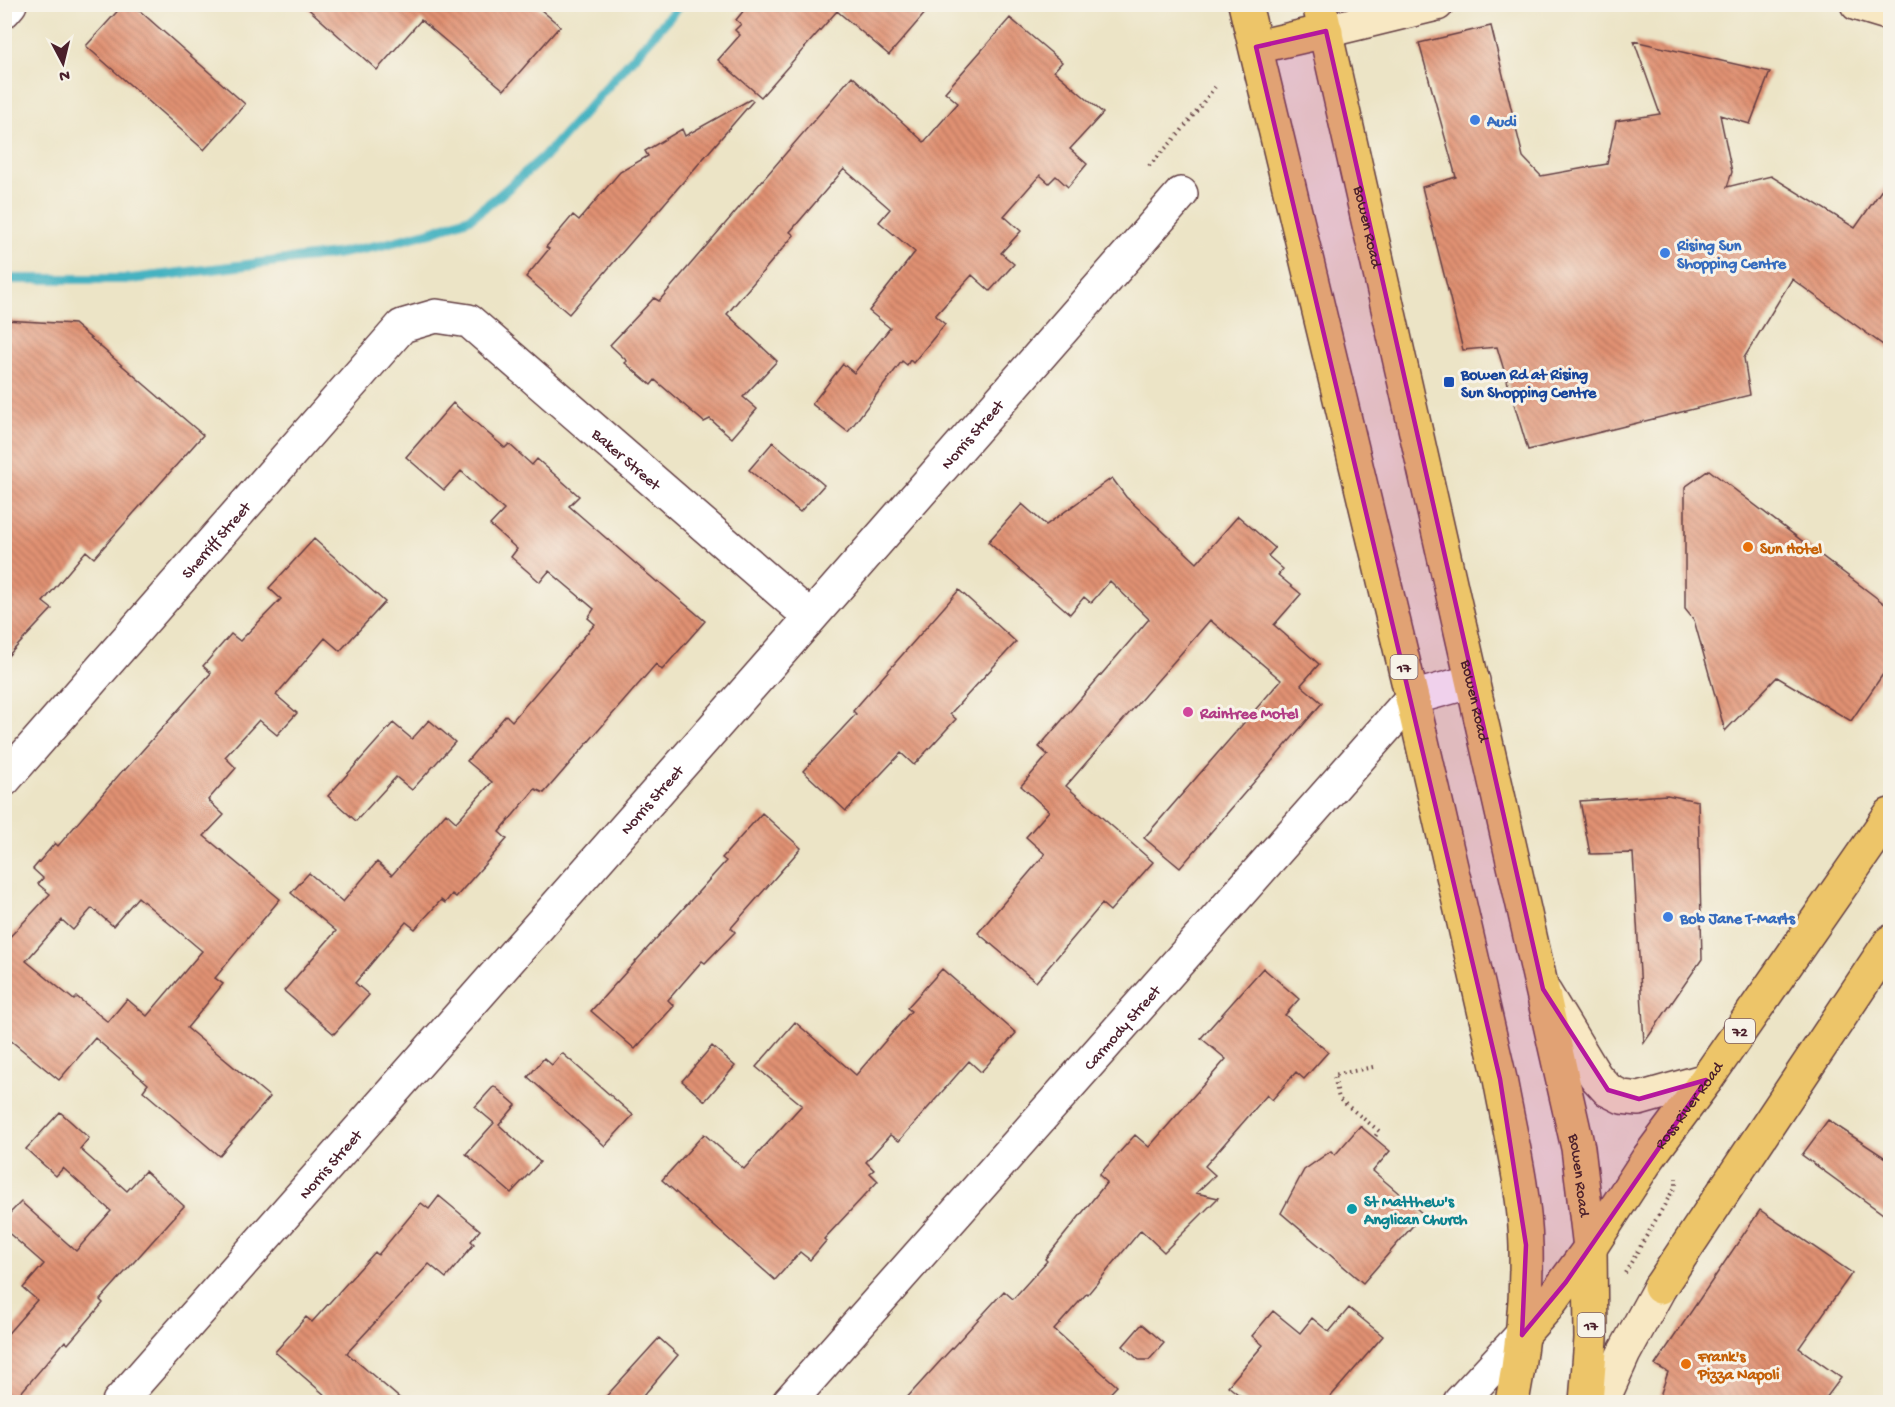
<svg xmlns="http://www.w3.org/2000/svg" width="1895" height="1407" viewBox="0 0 1895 1407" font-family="'Gochi Hand',sans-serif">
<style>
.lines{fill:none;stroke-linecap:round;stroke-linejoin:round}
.stream{stroke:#44b2c1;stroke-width:10}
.building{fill:url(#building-back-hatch);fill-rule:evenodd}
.minor-casing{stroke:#623d42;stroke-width:36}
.tertiary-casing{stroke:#623d42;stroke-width:36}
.secondary-casing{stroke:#623d42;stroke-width:36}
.primary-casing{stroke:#623d42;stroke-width:36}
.path{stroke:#623d42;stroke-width:4;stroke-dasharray:1.5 4.5;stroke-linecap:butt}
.minor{stroke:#fff;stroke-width:33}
.tertiary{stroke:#fff;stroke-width:33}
.secondary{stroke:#f8e8c3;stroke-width:33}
.primary{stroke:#edc569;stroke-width:33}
.marked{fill:#b5179e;fill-opacity:0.2;stroke:#b5179e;stroke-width:4.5;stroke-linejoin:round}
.shop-dot{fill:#3f7fe0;stroke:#f7f3e8;stroke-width:2}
.transit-dot{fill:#1a4fb4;stroke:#f7f3e8;stroke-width:2}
.food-dot{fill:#e8710a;stroke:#f7f3e8;stroke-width:2}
.hotel-dot{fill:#d1479c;stroke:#f7f3e8;stroke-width:2}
.culture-dot{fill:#0f9aa8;stroke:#f7f3e8;stroke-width:2}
.labels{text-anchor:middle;stroke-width:6;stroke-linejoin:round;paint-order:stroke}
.shield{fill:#f7f3e8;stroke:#7e5f64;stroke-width:1.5}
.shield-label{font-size:15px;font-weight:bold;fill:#4a1f2b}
.shop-label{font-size:16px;font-weight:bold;fill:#366cbe;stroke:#f7f3e8;text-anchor:start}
.street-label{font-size:16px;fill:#4a1f2b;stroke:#f7f3e8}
.transit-label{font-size:16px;font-weight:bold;fill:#164399;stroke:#f7f3e8;text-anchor:start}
.food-label{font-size:16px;font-weight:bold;fill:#c56008;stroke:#f7f3e8;text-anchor:start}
.hotel-label{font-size:16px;font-weight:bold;fill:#b23c85;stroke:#f7f3e8;text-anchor:start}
.culture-label{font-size:16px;font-weight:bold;fill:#0d838f;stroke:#f7f3e8;text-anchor:start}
</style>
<defs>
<pattern id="building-back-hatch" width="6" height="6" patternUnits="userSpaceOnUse" patternTransform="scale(1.5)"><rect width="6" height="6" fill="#e09172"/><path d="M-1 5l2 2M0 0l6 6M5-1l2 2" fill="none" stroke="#b8765e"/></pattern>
</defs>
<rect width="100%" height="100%" fill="#f7f3e8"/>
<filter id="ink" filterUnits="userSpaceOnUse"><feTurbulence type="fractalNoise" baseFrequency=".0167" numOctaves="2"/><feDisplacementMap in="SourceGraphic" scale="12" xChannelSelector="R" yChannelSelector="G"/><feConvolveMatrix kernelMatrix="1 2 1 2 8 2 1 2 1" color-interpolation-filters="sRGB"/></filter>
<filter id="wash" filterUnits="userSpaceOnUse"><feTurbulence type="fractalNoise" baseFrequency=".008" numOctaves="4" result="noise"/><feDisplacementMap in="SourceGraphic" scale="24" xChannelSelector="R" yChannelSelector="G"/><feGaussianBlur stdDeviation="1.35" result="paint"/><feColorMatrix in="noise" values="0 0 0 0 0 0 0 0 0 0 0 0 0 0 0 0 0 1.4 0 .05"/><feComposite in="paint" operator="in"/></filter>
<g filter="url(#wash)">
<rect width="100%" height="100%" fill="#ece4c6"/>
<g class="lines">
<path class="stream" d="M4,279H131L336,254L382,245L431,232L470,218L499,196L548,153L681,4"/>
</g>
<g id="blocks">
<path class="building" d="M124,4H132L245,104L204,150L86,46Z
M303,4H534L560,26L504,90L421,20L377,70Z
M749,4H933L889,55L837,11L761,97L718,60L740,35L735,30L741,24L736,20Z
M1010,18L1062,62L1054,71L1103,113L1070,149L1087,164L1068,187L1056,176L1049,183L1040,175L1004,216L1021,231L1001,253L1014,264L990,291L972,275L935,316L945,324L913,363L910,360L907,365L902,361L848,432L812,404L843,364L854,373L890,328L869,311L915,252L879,222L890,209L844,169L790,232L794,235L727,314L777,361L743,397L757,409L732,438L710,419L704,422L655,380L651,385L625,363L627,361L610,345L654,298L659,301L852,76L924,142L958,103L945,92Z
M1491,26L1523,157L1541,176L1607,164L1616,121L1660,114L1634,41L1770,72L1750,124L1720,115L1732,172L1727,187L1771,176L1855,228L1890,178V350L1792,279L1744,358L1750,395L1528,450L1497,347L1463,350L1422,187L1456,177L1419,43Z
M751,99L753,101L569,314L526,277L549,249L546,247L573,215L579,220L620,172L648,156L645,151L682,129L685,136Z
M4,320L74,324L203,435L94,558L86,551L43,602L52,609L4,660Z
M453,403L505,448L509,444L532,465L537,459L579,496L569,506L657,582L658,581L705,621L662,670L656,664L544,793L535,789L499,832L507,839L456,897L452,894L445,903L441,900L415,929L406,922L355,983L369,995L334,1034L284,991L336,931L291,893L309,873L343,902L377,862L392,875L446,813L456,822L492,782L467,761L506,715L512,721L595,624L588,618L594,609L549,571L540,582L511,557L517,549L490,525L504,510L461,471L444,490L406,457Z
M773,442L824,485L800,512L749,470Z
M1709,470L1890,608V664L1851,721L1777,677L1725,731L1694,620L1685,609V487Z
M1112,478L1126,497L1197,563L1238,516L1275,548L1268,556L1283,569L1278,575L1301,594L1274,625L1319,664L1301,685L1322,703L1180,868L1144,838L1281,680L1210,620L1066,786L1153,862L1110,911L1102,904L1036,982L978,933L1045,854L1026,837L1049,811L1021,786L1048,755L1039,747L1149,619L1110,581L1091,603L1084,597L1070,614L988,542L1022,504L1046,525Z
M314,539L385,602L340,651L325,638L276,695L297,713L277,735L259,720L225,757L236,768L208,800L224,815L204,836L280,899L215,978L223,984L187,1028L270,1097L219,1156L143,1091L148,1084L95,1038L59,1080L4,1035V943L50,894L38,884L43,878L33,869L55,843L58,846L124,769L125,770L211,673L203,666L231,634L240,641L281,599L269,588ZM138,897L202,951L147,1016L127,999L108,1022L77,997L74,1000L26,961L62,920L73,930L92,908L113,926Z
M959,590L1016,642L950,714L956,719L914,765L901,753L846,811L803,771L856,714L853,711Z
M429,720L455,742L412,790L396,777L356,821L328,796L393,723L412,739Z
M1667,795L1698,801L1702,959L1644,1043L1633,853L1590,854L1580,801Z
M762,813L801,848L731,928L735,932L705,963L702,961L668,1000L674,1006L635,1049L591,1011L726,861L722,858Z
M1263,968L1299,999L1285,1015L1328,1052L1304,1079L1296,1072L1272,1100L1267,1095L1205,1166L1215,1175L1196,1193L1218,1198L1164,1252L1141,1230L1088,1294L1087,1293L1054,1330L1117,1386L1102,1402H903L1004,1291L1013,1299L1047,1261L1045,1259L1107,1182L1099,1175L1135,1135L1149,1147L1226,1059L1201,1038Z
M942,969L1016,1033L981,1072L969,1061L899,1141L890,1135L866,1162L874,1170L870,1173L878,1181L824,1239L826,1241L810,1260L800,1252L775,1280L662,1180L704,1134L744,1169L802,1105L756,1067L795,1022L856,1075L911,1011L907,1008Z
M712,1046L735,1066L705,1101L682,1081Z
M562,1053L633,1115L605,1146L528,1077L544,1058L552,1065Z
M494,1086L516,1105L499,1125L540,1162L511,1193L466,1154L494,1123L475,1107Z
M60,1112L89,1138L80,1149L127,1191L145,1171L184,1206L100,1300L103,1303L68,1344L65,1341L13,1402H4V1338L37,1300L23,1288L44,1264L4,1229V1219L21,1202L76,1251L111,1211L63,1168L56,1176L26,1149Z
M1828,1120L1890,1161V1219L1802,1155Z
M1360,1126L1390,1151L1373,1171L1423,1214L1363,1283L1281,1213L1304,1170L1331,1151L1335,1155Z
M439,1196L480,1230L471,1241L474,1244L446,1278L429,1264L347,1353L404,1402H333L275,1352L306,1317L312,1322L375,1252L378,1255L421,1203L429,1209Z
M1760,1210L1852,1273L1799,1348L1841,1378L1823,1402H1658L1668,1372L1655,1365Z
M1349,1308L1383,1336L1326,1402H1248L1228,1386L1263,1345L1252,1336L1273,1311L1300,1333L1312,1318L1329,1332Z
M1142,1324L1164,1343L1149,1360H1139L1123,1346Z
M659,1338L678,1355L638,1402H601Z"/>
</g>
</g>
<g filter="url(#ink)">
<use href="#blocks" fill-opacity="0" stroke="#623d42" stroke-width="1.5"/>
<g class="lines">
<g class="minor-casing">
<g id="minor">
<path d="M4,11L10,4"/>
<path id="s1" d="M4,780L402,326L436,316L469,321L810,617"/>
<path id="s2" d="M119,1402L762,673L1181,194"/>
<path id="s3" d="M789,1402L1412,698L1473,681"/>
</g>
</g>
<g class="tertiary-casing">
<path id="tertiary" d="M1460,1402L1522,1335"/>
</g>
<g class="secondary-casing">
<path id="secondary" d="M1857,4L1890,14
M1326,31L1437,4
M1545,993L1596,1077L1608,1090L1622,1097L1639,1099L1706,1080
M1602,1402L1624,1353L1660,1287"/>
</g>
<g class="primary-casing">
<g id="primary">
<path d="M1245,4L1412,698L1500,1079C1510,1134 1525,1191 1526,1247C1527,1299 1522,1352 1512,1402"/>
<path id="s4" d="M1319,4L1578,1148L1590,1248L1591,1339L1586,1402"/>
<path d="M1256,47L1326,31"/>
<path d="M1660,1287L1890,942"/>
<path id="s5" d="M1522,1335L1546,1308L1590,1248L1649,1157L1706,1080L1890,815"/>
</g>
</g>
<path class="path" d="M1149,166L1179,134L1215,87
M1373,1067L1334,1075L1339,1099L1379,1131L1374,1138
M1625,1273L1676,1185V1178"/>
<use href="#minor" class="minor"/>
<use href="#tertiary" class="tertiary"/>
<use href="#secondary" class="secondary"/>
<use href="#primary" class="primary"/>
</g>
</g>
<path class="marked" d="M1326,31L1543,989L1608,1090L1639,1099L1706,1080L1566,1282L1522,1335L1526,1245L1500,1079L1256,47Z"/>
<g class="shop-dot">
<circle cx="1475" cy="120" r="6"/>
<circle cx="1665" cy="253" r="6"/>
<circle cx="1668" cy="917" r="6"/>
</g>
<rect class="transit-dot" x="1443" y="376" width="12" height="12" rx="3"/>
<g class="food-dot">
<circle cx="1748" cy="547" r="6"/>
<circle cx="1686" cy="1364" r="6"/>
</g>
<circle class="hotel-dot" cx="1188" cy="712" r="6"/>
<circle class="culture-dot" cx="1352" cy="1209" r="6"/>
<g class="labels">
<g class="shield">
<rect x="1390.5" y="655" width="27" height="24" rx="4.5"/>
<rect x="1725" y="1019" width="30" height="24" rx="4.5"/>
<rect x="1577.5" y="1313" width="27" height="24" rx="4.5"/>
</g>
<g class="shield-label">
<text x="1404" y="672">17</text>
<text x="1740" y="1036">72</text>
<text x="1591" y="1330">17</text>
</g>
<g class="shop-label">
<text x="1487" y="126">Audi</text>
<text x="1677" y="250">Rising Sun<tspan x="1677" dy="18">Shopping Centre</tspan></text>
<text x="1680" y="923">Bob Jane T-Marts</text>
</g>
<g class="street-label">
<text dy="6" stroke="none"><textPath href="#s4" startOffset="228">Bowen Road</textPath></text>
<text dy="6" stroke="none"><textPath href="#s2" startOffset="1290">Norris Street</textPath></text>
<text dy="6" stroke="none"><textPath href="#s1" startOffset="882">Baker Street</textPath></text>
<text dy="6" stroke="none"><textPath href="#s1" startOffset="320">Sherriff Street</textPath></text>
<text dy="6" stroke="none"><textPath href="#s4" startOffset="714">Bowen Road</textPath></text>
<text dy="6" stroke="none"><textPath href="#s2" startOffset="804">Norris Street</textPath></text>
<text dy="6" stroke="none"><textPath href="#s3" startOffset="501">Carmody Street</textPath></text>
<text dy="6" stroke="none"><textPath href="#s5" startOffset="284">Ross River Road</textPath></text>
<text dy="6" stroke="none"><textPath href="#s2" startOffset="318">Norris Street</textPath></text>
<text dy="6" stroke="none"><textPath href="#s4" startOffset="1200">Bowen Road</textPath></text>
</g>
<g class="transit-label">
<text x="1461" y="379">Bowen Rd at Rising<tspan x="1461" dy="18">Sun Shopping Centre</tspan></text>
</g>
<g class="food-label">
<text x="1760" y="553">Sun Hotel</text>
<text x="1698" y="1361">Frank's<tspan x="1698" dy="18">Pizza Napoli</tspan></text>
</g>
<g class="hotel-label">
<text x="1200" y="718">Raintree Motel</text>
</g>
<g class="culture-label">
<text x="1364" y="1206">St Matthew's<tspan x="1364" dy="18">Anglican Church</tspan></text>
</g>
</g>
<rect width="1895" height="1407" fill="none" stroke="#f7f3e8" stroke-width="24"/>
<g transform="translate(63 63) rotate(173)" stroke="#f7f3e8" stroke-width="4.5" paint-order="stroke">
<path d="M0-4.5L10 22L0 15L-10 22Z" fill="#4a1f2b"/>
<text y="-9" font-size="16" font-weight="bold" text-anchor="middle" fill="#4a1f2b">N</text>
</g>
</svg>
